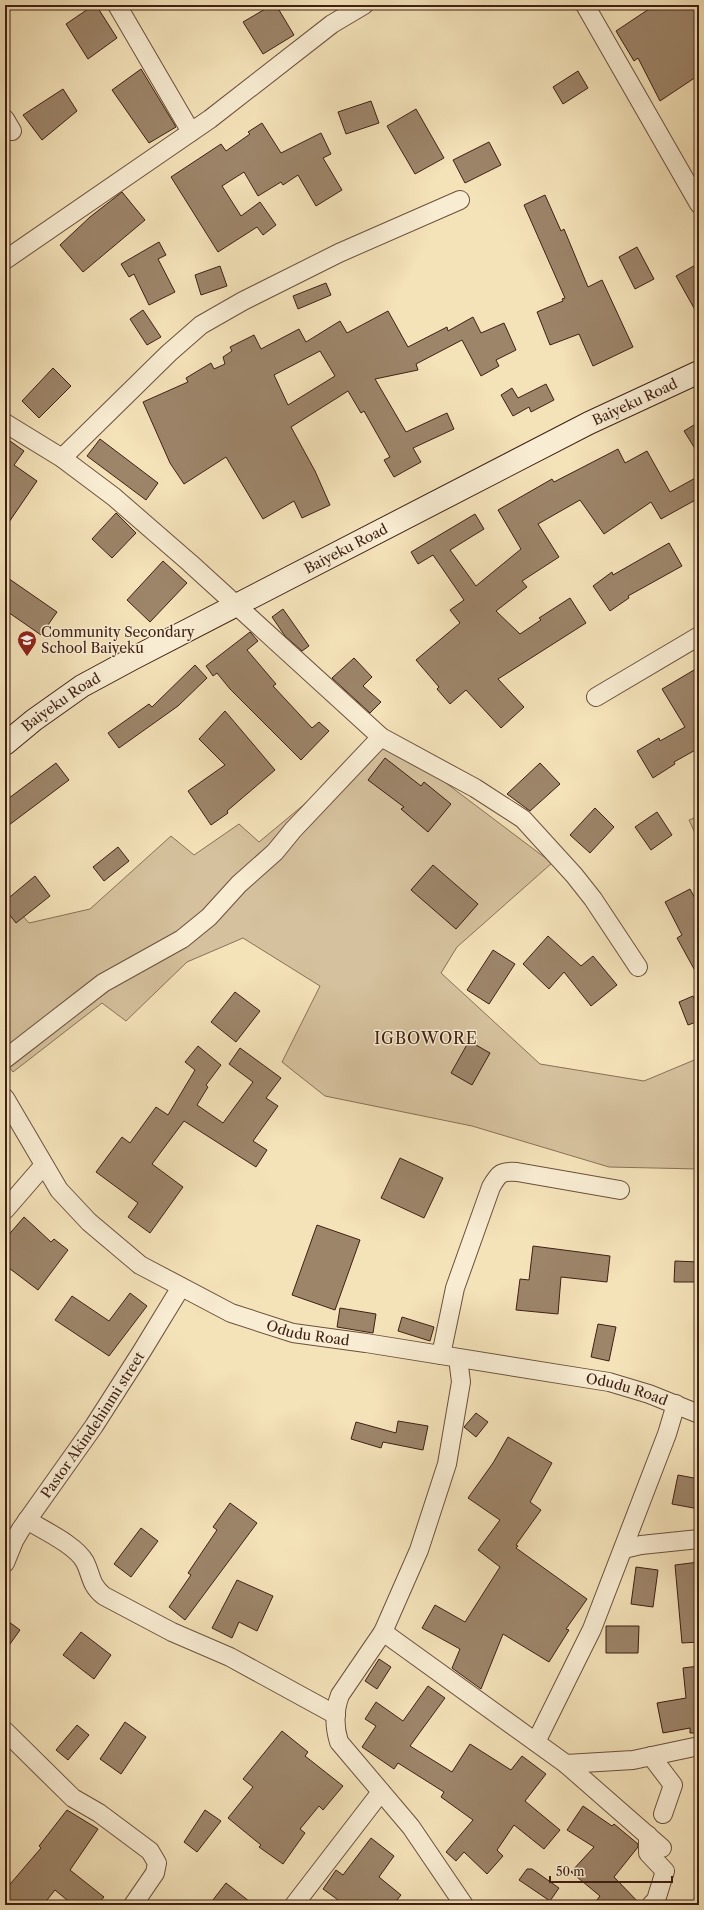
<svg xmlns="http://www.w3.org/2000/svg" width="704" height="1910" viewBox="0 0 704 1910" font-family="'Libre Caslon Text',serif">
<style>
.green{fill:#d5c19d;stroke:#8a7058}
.building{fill:#9d856a;stroke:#3f2014;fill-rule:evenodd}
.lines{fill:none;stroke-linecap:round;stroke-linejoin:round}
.minor-casing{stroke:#6c503d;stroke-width:20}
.secondary-casing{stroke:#3f2014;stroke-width:24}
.minor{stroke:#f8ecd2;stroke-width:18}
.secondary{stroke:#f8ecd2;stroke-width:22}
.labels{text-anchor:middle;stroke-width:3;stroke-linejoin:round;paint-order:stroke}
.street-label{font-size:14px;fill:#3f2014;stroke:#f8ecd2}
.poi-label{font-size:14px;fill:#3f2014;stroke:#f8ecd2;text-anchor:start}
.quarter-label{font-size:16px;letter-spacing:1px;fill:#3f2014;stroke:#f8ecd2}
</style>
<rect width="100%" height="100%" fill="#f4e2b9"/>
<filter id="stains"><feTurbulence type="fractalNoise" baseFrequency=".005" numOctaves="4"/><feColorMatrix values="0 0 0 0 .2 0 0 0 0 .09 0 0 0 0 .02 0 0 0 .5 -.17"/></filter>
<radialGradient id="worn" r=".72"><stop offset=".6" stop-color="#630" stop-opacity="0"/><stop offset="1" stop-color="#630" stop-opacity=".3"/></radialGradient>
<path class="green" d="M385,737L552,863L457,947L441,973L540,1064L644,1081L699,1058V1169L609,1167L472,1126L325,1096L282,1062L320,986L243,938L187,962L126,1021L102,1003L13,1072L5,1062V896L29,923L90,909L171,836L194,855L239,824L259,842Z
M699,816V842L689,820Z"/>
<path class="building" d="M94,5H96L117,38L88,59L66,24Z
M272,5H276L294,35L263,54L243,22Z
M655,5H699V75L660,101L638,58L634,61L616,31Z
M141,69L176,127L149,143L112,90Z
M578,71L588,88L563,104L553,87Z
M63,89L77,111L42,140L23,115Z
M371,101L379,123L346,134L338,112Z
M416,109L444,158L415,174L387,126Z
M262,123L281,153L321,133L331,154L323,158L342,190L316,206L298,175L283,185L281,182L258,196L244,172L222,186L241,216L260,202L276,225L263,235L257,227L218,252L171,177L221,144L226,151L250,134L248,132Z
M489,142L501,165L465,183L453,160Z
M122,192L145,220L83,272L60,245L90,217Z
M545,195L561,231L564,229L588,287L602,280L633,347L593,366L579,334L550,345L537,312L563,301L562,299L565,298L524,205Z
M159,242L166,255L158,259L175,292L149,305L134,274L129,277L121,264Z
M637,247L654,279L635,289L619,257Z
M699,263V317L676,276Z
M220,266L227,286L201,295L195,275Z
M326,283L331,295L298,309L293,296Z
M143,310L161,337L147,345L130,319Z
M388,311L408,347L447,327L448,331L473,317L481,333L504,323L516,350L496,360L499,366L481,376L462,340L416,364L418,370L375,379L406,432L447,413L454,429L413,448L421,462L394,477L384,460L390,457L364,411L361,413L348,391L291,427L315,471L330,505L302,518L294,501L263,519L226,457L184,484L170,463L143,402L188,382L186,378L211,363L214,369L225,364L223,357L232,351L230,347L254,335L261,349L299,329L306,342L340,321L347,333ZM320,351L335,376L288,405L274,375Z
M53,368L71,386L39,418L22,401Z
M546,384L554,400L531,412L529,407L513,416L501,395L512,388L518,398Z
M699,422V455L684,431Z
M100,439L158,483L146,500L87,456Z
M10,441L24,451L14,465L37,481L5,528V448Z
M618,449L625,463L647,451L670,492L699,476V498L661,519L651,502L604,534L580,500L538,524L559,557L522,581L527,587L496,611L520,634L541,620L539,618L570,598L586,623L498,679L524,707L501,728L466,690L450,704L437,689L439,687L416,660L460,623L450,610L464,600L433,555L418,564L411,552L475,514L484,529L450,550L476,586L521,549L498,510L552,479L554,482Z
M116,513L136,533L112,558L92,539Z
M669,543L682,566L628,596L629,598L610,611L593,586L612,572L613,575Z
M163,561L187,583L150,622L127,600Z
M5,576L57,612L41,635L5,610Z
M283,609L309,646L302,651L285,636L272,617Z
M250,632L258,641L247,650L276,684L273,686L312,728L319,722L329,731L301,760L230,689L217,673L213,676L206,666Z
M354,658L372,677L363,686L381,702L370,713L332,678Z
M195,665L207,678L178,706L119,748L108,733L149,704L152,707Z
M694,670L699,679V748L674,762L675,764L653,778L637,751L659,738L660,741L685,727L662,689Z
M225,711L275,770L227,811L228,813L211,825L188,791L225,765L199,739Z
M385,758L421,786L424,782L451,804L428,832L401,809L404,807L368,780Z
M56,763L69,780L5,828V801Z
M540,763L560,784L530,811L507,794Z
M595,808L614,827L590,853L570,835Z
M657,812L672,835L651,850L635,827Z
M118,847L129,861L104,881L93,867Z
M433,865L478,904L456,929L411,890Z
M35,876L50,896L16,923L5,909V901Z
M690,889L699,906V915L694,918L699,927V978L677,938L682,935L665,902Z
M548,936L581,966L593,956L617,985L591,1006L564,972L549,989L523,964Z
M493,950L515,964L489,1004L467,990Z
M235,992L260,1011L236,1042L211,1022Z
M693,996L699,1011V1021L688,1025L679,1002Z
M469,1041L490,1053L472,1085L451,1073Z
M198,1046L221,1065L206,1085L208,1087L197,1105L223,1123L253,1082L229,1064L240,1048L281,1078L266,1098L278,1106L253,1141L267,1150L256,1167L184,1121L152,1164L183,1187L150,1233L128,1217L138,1203L96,1172L122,1137L130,1143L156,1107L168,1115L195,1070L185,1062Z
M400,1158L443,1178L424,1218L381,1198Z
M24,1217L51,1242L54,1239L68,1250L38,1290L5,1265V1239Z
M317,1225L360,1240L335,1310L292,1295Z
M533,1246L610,1256L607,1282L561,1277L558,1314L516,1310L520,1279L529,1280Z
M675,1261L699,1262V1282H674Z
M130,1293L147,1306L109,1356L55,1320L72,1296L109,1321Z
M340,1308L376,1314L373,1333L337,1327Z
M402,1317L434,1327L430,1341L398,1331Z
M598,1324L616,1327L609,1361L591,1357Z
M476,1413L488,1422L476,1437L464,1427Z
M398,1421L428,1426L423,1450L383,1442L381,1448L351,1439L356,1422L396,1433Z
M508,1437L552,1463L530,1502L541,1510L516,1545L518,1546L516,1548L587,1599L566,1629L569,1630L549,1662L503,1634L481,1689L452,1668L460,1649L422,1628L435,1605L465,1622L500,1567L478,1550L500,1520L468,1498L493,1463Z
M678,1475L699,1479V1509L672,1504Z
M230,1503L257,1523L185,1620L169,1607L191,1575L188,1573L217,1530L213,1527Z
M141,1528L158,1541L131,1577L114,1564Z
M699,1562V1642L682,1643L675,1565Z
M636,1567L658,1570L653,1607L631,1604Z
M237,1580L273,1596L257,1631L239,1622L232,1638L212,1628Z
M5,1619L20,1630L5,1651Z
M606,1626H639L638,1653H606Z
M81,1632L111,1655L94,1679L63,1655Z
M379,1659L391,1667L377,1689L365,1681Z
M699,1666V1733H690V1728L663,1733L657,1703L686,1698L683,1668Z
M428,1686L445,1698L410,1746L452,1772L470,1744L511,1770L522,1756L546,1774L525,1801L560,1830L544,1849L514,1825L497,1850L503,1856L487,1874L464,1852L456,1861L446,1852L473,1820L441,1797L444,1792L398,1763L394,1769L362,1747L376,1726L365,1719L376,1702L403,1721Z
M125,1722L146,1737L121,1774L100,1759Z
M77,1725L89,1735L68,1760L56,1750Z
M282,1731L308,1752L305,1756L343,1786L323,1810L319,1806L300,1829L305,1833L283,1864L259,1847L261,1845L228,1818L253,1787L243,1779Z
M583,1806L612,1826L614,1824L638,1844V1847L614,1877L641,1905H593L600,1896L571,1872L594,1847L567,1830Z
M67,1810L98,1829L70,1870L104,1897L97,1905H73L55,1890L43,1905H5V1890L41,1848L39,1846Z
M205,1810L221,1821L197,1852L184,1842Z
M371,1838L394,1856L379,1877L401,1895L393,1905H345L323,1889L336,1870L343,1875Z
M527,1869H532L559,1888L550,1901L519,1880Z
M226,1883L254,1905H209Z"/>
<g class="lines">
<g class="minor-casing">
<g id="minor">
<path d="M117,5L191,132"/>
<path d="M585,5L699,204"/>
<path d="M5,119L12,131"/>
<path d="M5,260L210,119L332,24L364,5"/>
<path d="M5,423L62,458L114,497L190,563L381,737L475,788L523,819L574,875L593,899L638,967"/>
<path d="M62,458L169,353L201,325L243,301L339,253L460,200"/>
<path d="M596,697L699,636"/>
<path d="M5,1059L103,983L182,939L209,917L239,884L275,852L293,830L381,737"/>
<path id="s1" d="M5,1098L59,1190L89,1222L140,1265L231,1313L293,1333L366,1343L609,1382L649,1394L699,1414"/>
<path d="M5,1210L44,1165"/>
<path d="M441,1355L455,1288L491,1187C499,1173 501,1171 517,1172L620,1190"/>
<path d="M458,1358L461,1382L447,1464L419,1550L383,1632L340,1695C334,1711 334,1726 339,1742L411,1827L464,1905"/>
<path d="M27,1520C43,1530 76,1545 85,1562C92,1576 90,1585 104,1596L172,1632L230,1657L336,1715"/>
<path d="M624,1549L641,1545L699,1539"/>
<path id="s2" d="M5,1563L14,1541L21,1529L94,1426L142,1351L181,1287"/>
<path d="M383,1632L566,1764L662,1848"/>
<path d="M5,1731L73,1798L99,1813L150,1851L157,1863L155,1873L133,1905"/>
<path d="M536,1742L592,1629L667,1434L676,1404"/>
<path d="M651,1756L673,1785L663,1814"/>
<path d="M566,1764L633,1760L699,1746"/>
<path d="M648,1835V1853L665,1871L656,1900L651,1905"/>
<path d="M294,1905L381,1792"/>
</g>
</g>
<g class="secondary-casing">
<g id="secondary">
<path id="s3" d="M5,744L34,720L82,686L132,659L589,423L699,372"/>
</g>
</g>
<use href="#minor" class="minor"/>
<use href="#secondary" class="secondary"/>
</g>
<defs>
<g id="school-pin" transform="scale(1)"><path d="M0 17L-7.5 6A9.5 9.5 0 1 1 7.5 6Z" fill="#8f2418" stroke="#f8ecd2"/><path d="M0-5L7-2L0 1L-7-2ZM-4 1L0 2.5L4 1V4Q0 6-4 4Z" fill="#fff"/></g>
</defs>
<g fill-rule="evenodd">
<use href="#school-pin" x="27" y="640"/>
</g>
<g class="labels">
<g class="street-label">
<text dy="5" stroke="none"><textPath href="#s3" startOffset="718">Baiyeku Road</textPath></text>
<text dy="5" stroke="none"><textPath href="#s3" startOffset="394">Baiyeku Road</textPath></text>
<text dy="5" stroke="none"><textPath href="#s3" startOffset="70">Baiyeku Road</textPath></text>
<text dy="5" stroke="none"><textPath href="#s1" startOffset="400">Odudu Road</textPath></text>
<text dy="5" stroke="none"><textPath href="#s1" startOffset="724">Odudu Road</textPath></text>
<text dy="5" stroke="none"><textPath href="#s2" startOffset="164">Pastor Akindehinmi street</textPath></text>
</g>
<g class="poi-label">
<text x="41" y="637">Community Secondary<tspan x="41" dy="16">School Baiyeku</tspan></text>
</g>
<g class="quarter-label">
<text x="426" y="1044">IGBOWORE</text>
</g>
</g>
<rect width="704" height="1910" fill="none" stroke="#f4e2b9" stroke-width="20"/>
<rect x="6" y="6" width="692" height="1898" fill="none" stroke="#3f2014" stroke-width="2"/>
<rect x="10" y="10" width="684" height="1890" fill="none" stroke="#3f2014"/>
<path d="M550 1876v6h122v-6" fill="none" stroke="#3f2014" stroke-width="2"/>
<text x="556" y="1876" font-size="12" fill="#3f2014" stroke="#f8ecd2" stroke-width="3" paint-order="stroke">50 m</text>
<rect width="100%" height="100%" filter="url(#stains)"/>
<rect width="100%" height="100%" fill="url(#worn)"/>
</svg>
